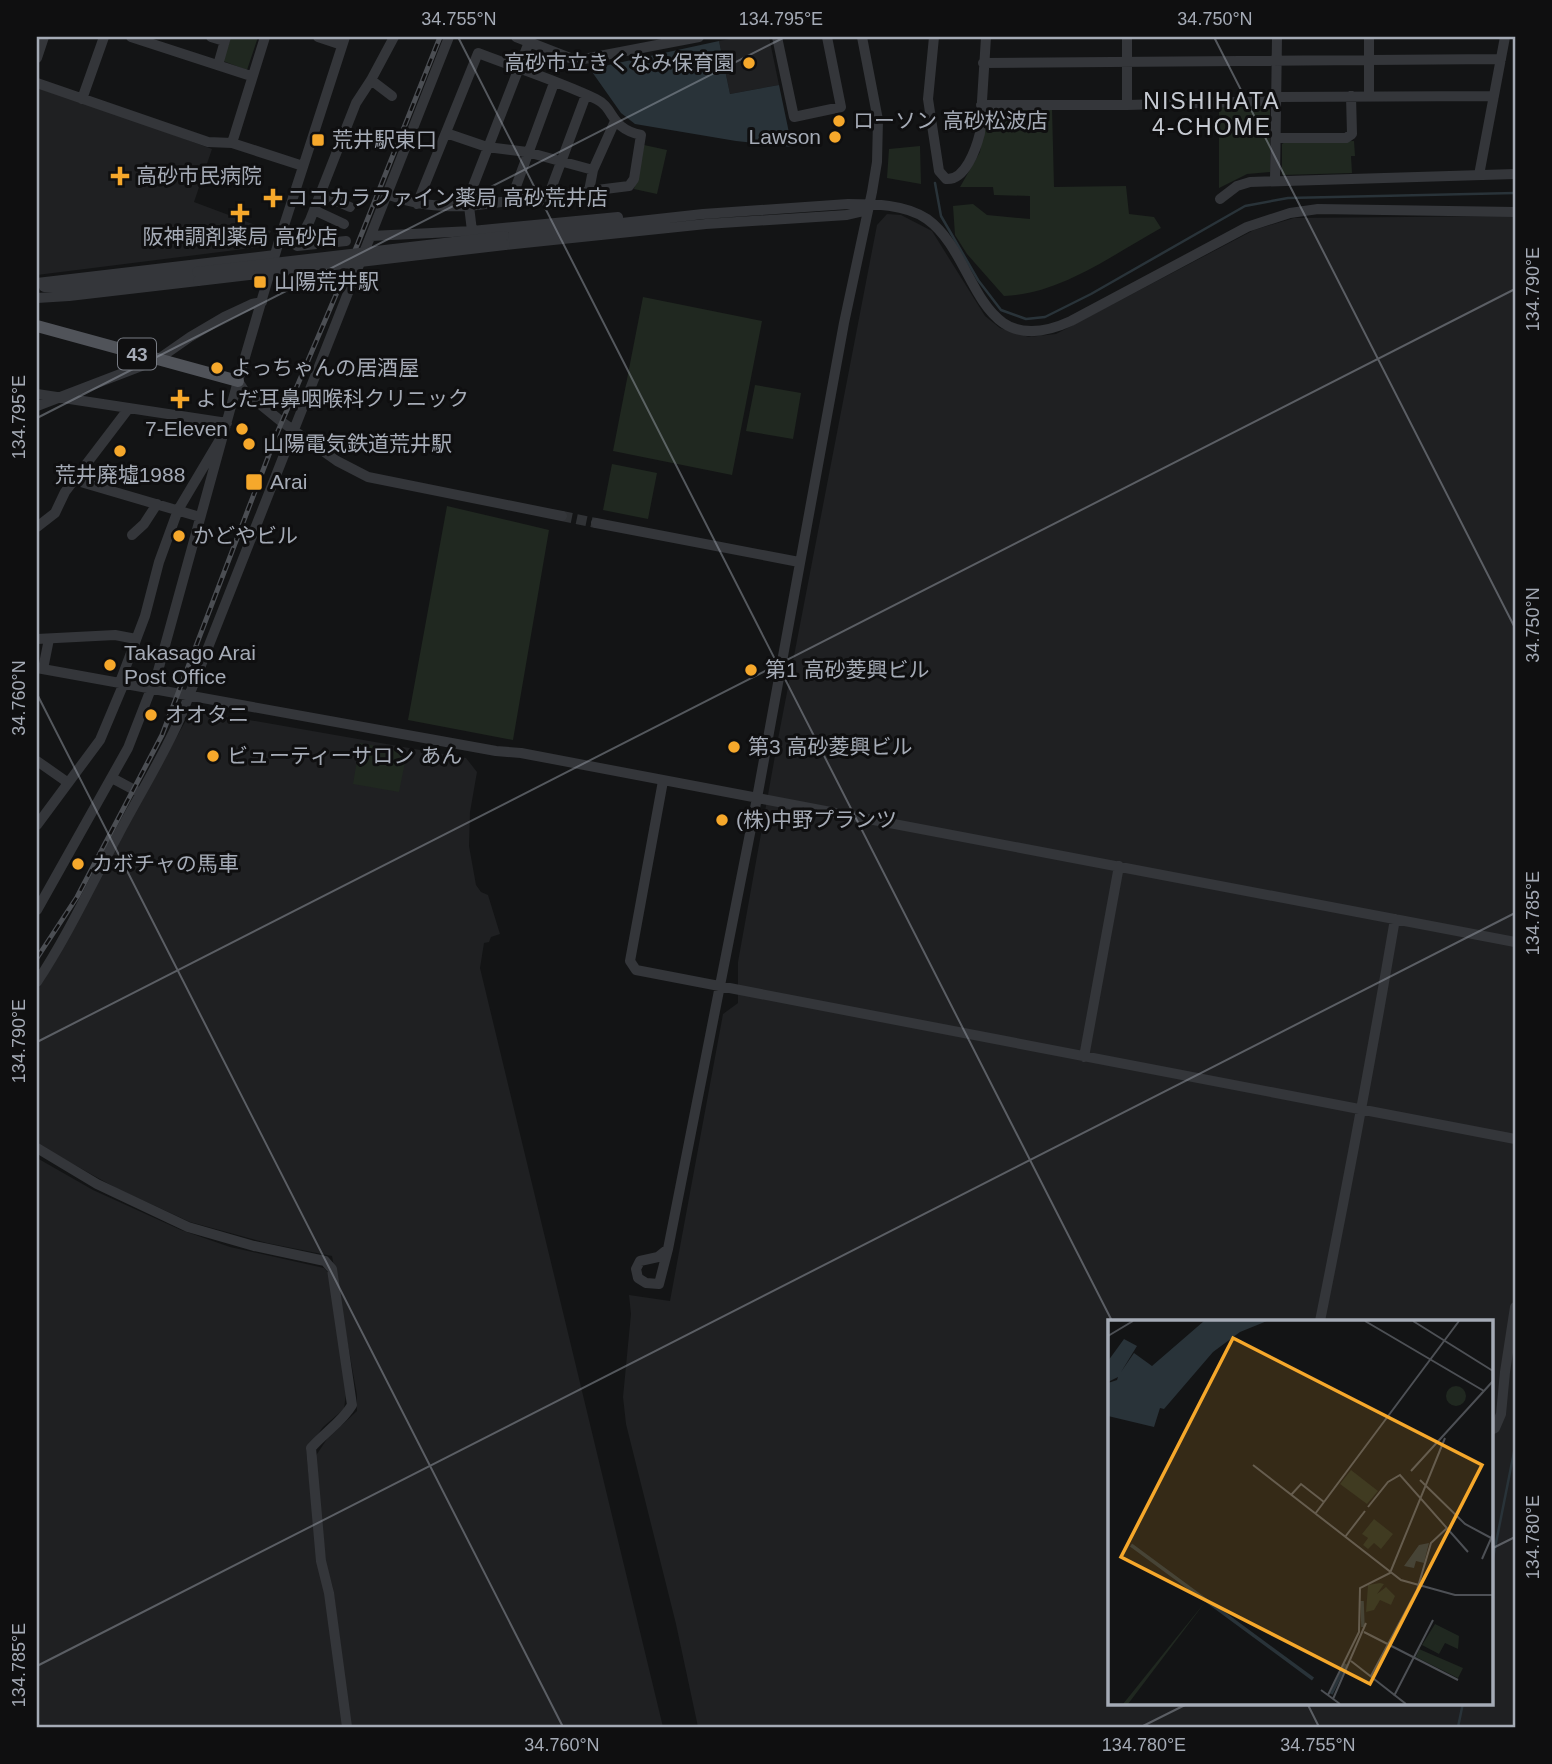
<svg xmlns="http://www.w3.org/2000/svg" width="1552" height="1764" viewBox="0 0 1552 1764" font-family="Arial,'Noto Sans JP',sans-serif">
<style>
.built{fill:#1f2022;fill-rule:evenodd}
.green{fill:#202820}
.water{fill:#293339}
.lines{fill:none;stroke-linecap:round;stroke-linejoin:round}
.stream{stroke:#293339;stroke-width:2.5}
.minor-tunnel{stroke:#303235;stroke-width:10;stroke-dasharray:10 5;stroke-linecap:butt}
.minor{stroke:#34363a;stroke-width:10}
.major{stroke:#505359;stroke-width:12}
.rail-casing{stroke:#4b4e53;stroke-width:5}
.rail{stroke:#0f0f10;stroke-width:2.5;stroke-dasharray:8;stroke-linecap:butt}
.minor-bridge{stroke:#34363a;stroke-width:10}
.ticks{fill:none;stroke:#a5abb6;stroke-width:2;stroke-opacity:0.45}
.poi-dot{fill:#f6a82b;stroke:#0f0f10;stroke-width:2.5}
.labels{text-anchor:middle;stroke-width:6;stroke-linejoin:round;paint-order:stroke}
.shield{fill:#0f0f10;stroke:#787c84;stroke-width:2}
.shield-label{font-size:19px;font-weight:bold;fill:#a5abb6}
.poi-label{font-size:21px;fill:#a5abb6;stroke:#0f0f10;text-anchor:start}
.neighbourhood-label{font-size:23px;letter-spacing:2px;fill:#c6cad2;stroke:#0f0f10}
.inset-river{fill:none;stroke:#293339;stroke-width:3.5}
.inset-road{fill:none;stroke:#4d5055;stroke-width:2}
.view{fill:#f6a82b;fill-opacity:0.15;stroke:#f6a82b;stroke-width:3.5}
.inset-edge{fill:none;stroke:#a5abb6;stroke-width:3.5}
.neatline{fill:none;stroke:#a5abb6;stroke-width:2.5}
.ticks-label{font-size:18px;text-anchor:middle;fill:#a5abb6}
</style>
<rect width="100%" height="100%" fill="#131415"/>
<path class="built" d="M740,37H769L779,85L730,94L719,41Z
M38,85L212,149L194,202L271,231L265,244L260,247L37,275Z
M887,214L901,215L932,231L985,316L1000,328L1029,337L1056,334L1254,230L1294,218L1515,216V1727H698L676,1624L626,1424L623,1397L631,1314L629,1295L670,1301L723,1014L738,1003V962L778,739L877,225ZM1109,1321H1491V1703H1109Z
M192,710L466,758L477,772L470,812L469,846L476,885L481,892L488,895L500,934L491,937L489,942L484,943L480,968L663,1727H351L333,1588L326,1564L315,1457L327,1439L357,1411V1395L332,1256L267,1243L190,1222L116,1188L37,1144V991L57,959L140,801Z
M37,1158L93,1190L181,1230L230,1247L324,1268L329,1274L346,1394L344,1409L323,1427L306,1450L318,1560L326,1587L347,1727H37Z"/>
<path class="green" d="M231,37H258L247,70L223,61Z
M1219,107H1268L1270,110V172L1247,174L1219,188Z
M1052,108L1054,187L1126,186L1129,214L1154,217L1161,228C1112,255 1061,294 1004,296L967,254L955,235L953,206L973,204L987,215L1030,219V196L994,195L993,187H960L980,152L986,109Z
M1354,141L1355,156H1351L1352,173L1282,175V144L1285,142Z
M644,145L667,150L657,194L634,189Z
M920,146L921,184L887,178L889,149Z
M643,297L762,321L732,475L613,451Z
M755,385L801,393L793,439L746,431Z
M612,464L657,473L648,519L603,510Z
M447,506L549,530L513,740L408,720Z
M360,743L407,752L399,792L353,784Z"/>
<path class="water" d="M719,41L730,94L779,85L792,147L736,141L635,124L621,113L590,69Z"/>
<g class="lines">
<path class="stream" d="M935,183L941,216L978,280L1001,310L1026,319L1045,317L1091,294L1245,206L1288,198L1515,193
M1491,1568L1515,1447
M1458,1727L1463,1703"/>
<path class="minor-tunnel" d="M562,516L596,523"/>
<path class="minor" d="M131,37L251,76
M211,37L224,41
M318,37L342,45
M516,37L570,58L584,59L699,37
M777,37L794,117L841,107L827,37
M934,37L928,99L939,171L946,179C965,181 976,149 980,133L986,37
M1127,37V105
M37,58L44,37
M983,63L1501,59
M218,65L226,37
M371,80L392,96
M37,83L208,142L232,143L303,166
M1369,95V37
M1277,97L1494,96
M82,99L104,37
M981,105H1127L1276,101
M446,133L487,147L527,152L593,170
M1276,138H1346L1352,134L1351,96
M232,143L265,37
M1479,175L1505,37
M1275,180L1277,37
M589,191L593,170L615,121
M320,194L350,207
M387,194C415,205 439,207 469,206L629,186L634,179L641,135C609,128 615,108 596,99C558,81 517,68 478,53L417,204
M548,197L586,95
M1220,199L1237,186L1250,182L1515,174
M511,200L554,83
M314,210L344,224
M472,231L469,206L470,194L529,42
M371,236L472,231L618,217
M504,236L703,214L848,204C874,204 905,204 927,219C979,256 975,365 1071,321L1247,227L1290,213L1318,209L1515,212
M293,242L300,239L310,220L356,103L371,80L394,37
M293,242L297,246L346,241
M505,245L706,224L847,215L860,212L870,204
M37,283L275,255
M44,287H66L197,272
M37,298L69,296L198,281
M238,381L245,392L282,422L337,461L368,477L562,516
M37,394L227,423
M37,406L157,360L190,337L224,317L252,304L262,302
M74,480L200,517
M596,523L799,562
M37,527L55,513L65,492L129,408
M132,535L144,524L157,504
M37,639L115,635L136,639
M37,668L496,751L521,753L1515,942
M43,669L49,639
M120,682L145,616L159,562L178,510L219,441
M37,761L67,782
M112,778L140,793
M663,781L630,961L636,970L1515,1139
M37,825L100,740L124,683
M37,910L128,748L158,671L238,381L279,241L345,37
M37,982C68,935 91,885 118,835C139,795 163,757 181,716L449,37
M1084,1057L1119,866
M37,1148L97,1184L188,1227L254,1246L325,1261L332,1269L352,1405C342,1422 324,1433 311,1448L321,1561L329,1593L347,1727
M668,1249L658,1257L640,1261L636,1269L638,1278L646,1283L659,1284L668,1249L757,798L844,323L872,192L877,162L878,120L862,37
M1320,1321C1347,1187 1372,1054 1395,919
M1491,1430L1495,1428L1501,1414L1505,1372L1515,1307"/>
<path class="major" d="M37,326L238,381"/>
<g class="rail-casing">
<path id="rail" d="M37,958L77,897L162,735L278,431L358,243L440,37"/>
</g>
<use href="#rail" class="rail"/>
<path class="minor-bridge" d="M197,272L504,236
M198,281L505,245"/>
</g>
<path class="ticks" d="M458,37L1112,1321M1214,37L1515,628M37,418L785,37M37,694L563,1727M37,1042L1515,289M1491,1549L1515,1537M37,1666L1515,913M1307,1703L1319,1727M1141,1727L1189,1703"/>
<g class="poi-dot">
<circle cx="749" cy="63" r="7"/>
<circle cx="839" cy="121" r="7"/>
<circle cx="835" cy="137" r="7"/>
<rect x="311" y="133" width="14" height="14" rx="3.5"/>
<path d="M116.5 165.5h7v7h7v7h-7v7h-7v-7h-7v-7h7z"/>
<path d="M269.5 187.5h7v7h7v7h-7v7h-7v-7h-7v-7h7z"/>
<path d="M236.5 202.5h7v7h7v7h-7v7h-7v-7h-7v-7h7z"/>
<rect x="253" y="275" width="14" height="14" rx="3.5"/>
<circle cx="217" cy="368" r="7"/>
<path d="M176.5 388.5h7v7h7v7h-7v7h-7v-7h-7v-7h7z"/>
<circle cx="242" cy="429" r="7"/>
<circle cx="249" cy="444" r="7"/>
<circle cx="120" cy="451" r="7"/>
<rect x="245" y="473" width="18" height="18" rx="3.5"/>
<circle cx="179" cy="536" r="7"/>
<circle cx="110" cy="665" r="7"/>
<circle cx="751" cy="670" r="7"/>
<circle cx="151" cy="715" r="7"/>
<circle cx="734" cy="747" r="7"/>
<circle cx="213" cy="756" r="7"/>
<circle cx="722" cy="820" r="7"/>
<circle cx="78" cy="864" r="7"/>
</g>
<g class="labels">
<rect class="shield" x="118" y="338.5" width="38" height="31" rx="5"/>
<g class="shield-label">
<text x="137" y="361">43</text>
</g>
<g class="poi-label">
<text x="735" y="70" text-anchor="end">高砂市立きくなみ保育園</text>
<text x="853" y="128">ローソン 高砂松波店</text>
<text x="821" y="144" text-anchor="end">Lawson</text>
<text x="332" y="147">荒井駅東口</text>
<text x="136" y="183">高砂市民病院</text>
<text x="287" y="205">ココカラファイン薬局 高砂荒井店</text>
<text x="240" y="244" text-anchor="middle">阪神調剤薬局 高砂店</text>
<text x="274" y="289">山陽荒井駅</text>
<text x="231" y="375">よっちゃんの居酒屋</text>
<text x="196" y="406">よしだ耳鼻咽喉科クリニック</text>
<text x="228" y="436" text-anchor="end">7-Eleven</text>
<text x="263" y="451">山陽電気鉄道荒井駅</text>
<text x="120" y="482" text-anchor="middle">荒井廃墟1988</text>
<text x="270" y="489">Arai</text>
<text x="193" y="543">かどやビル</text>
<text x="124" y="660">Takasago Arai<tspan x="124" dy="24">Post Office</tspan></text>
<text x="765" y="677">第1 高砂菱興ビル</text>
<text x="165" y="722">オオタニ</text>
<text x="748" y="754">第3 高砂菱興ビル</text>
<text x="227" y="763">ビューティーサロン あん</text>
<text x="736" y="827">(株)中野プランツ</text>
<text x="92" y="871">カボチャの馬車</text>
</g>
<g class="neighbourhood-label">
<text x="1212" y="109">NISHIHATA<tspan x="1212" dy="26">4-CHOME</tspan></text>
</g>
</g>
<g transform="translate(1108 1320)">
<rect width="385" height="385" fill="#131415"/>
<path d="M338 76a10 10 0 1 1 20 0a10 10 0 1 1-20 0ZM243,150L270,171L259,184L232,164ZM266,199L285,214L273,229L266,223L260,229L255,225L260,218L254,214ZM272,263L276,264L269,274L278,267L287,276L283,285L272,280L266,290L258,292L260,265ZM98,281L20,384H15L68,318ZM327,304L351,316L350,329L337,323L331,334L314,325ZM311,329L355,348L350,358L308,337Z" fill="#202820"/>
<path d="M96,1H159L132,12L105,32L56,89L52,88L46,107L0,96V63L9,60L10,57L0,62V41L16,19L29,26L13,52L26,33L44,46ZM321,223L316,243L308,241L306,248L296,246L311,225Z" fill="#293339"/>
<path class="inset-river" d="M23,225L205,359M254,281L255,307M223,374L238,344"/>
<path class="inset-road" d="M257,1L376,71M305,1L385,51M0,16L25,1M145,145L293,260L347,275H385M303,151L385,61M312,160L357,204L385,219M183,175L193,164L216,182M260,187L280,162L292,155L360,232M207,194L351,1M237,217L257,191M374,239L385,214M256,312L350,360M243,341L298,384M263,356L309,270L323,223L339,208M213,370L232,384M220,375L251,312L252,268L282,253L337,118M286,376L325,300M225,379L258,303"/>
<path class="view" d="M125,18L374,145L262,364L13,237Z"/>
<rect width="385" height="385" class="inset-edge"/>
</g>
<rect width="1552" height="1764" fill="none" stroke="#0f0f10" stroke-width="77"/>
<rect x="38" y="38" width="1476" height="1688" class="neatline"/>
<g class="ticks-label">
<text x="459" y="25">34.755°N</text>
<text x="781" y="25">134.795°E</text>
<text x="1215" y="25">34.750°N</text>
<text transform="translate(1533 289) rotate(-90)" y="6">134.790°E</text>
<text transform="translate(19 417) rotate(-90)" y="6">134.795°E</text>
<text transform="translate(1533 625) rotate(-90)" y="6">34.750°N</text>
<text transform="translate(19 698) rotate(-90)" y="6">34.760°N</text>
<text transform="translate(1533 913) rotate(-90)" y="6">134.785°E</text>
<text transform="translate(19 1041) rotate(-90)" y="6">134.790°E</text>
<text transform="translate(1533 1537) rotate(-90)" y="6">134.780°E</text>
<text transform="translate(19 1665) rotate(-90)" y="6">134.785°E</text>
<text x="562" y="1751">34.760°N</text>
<text x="1144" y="1751">134.780°E</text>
<text x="1318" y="1751">34.755°N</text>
</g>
</svg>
